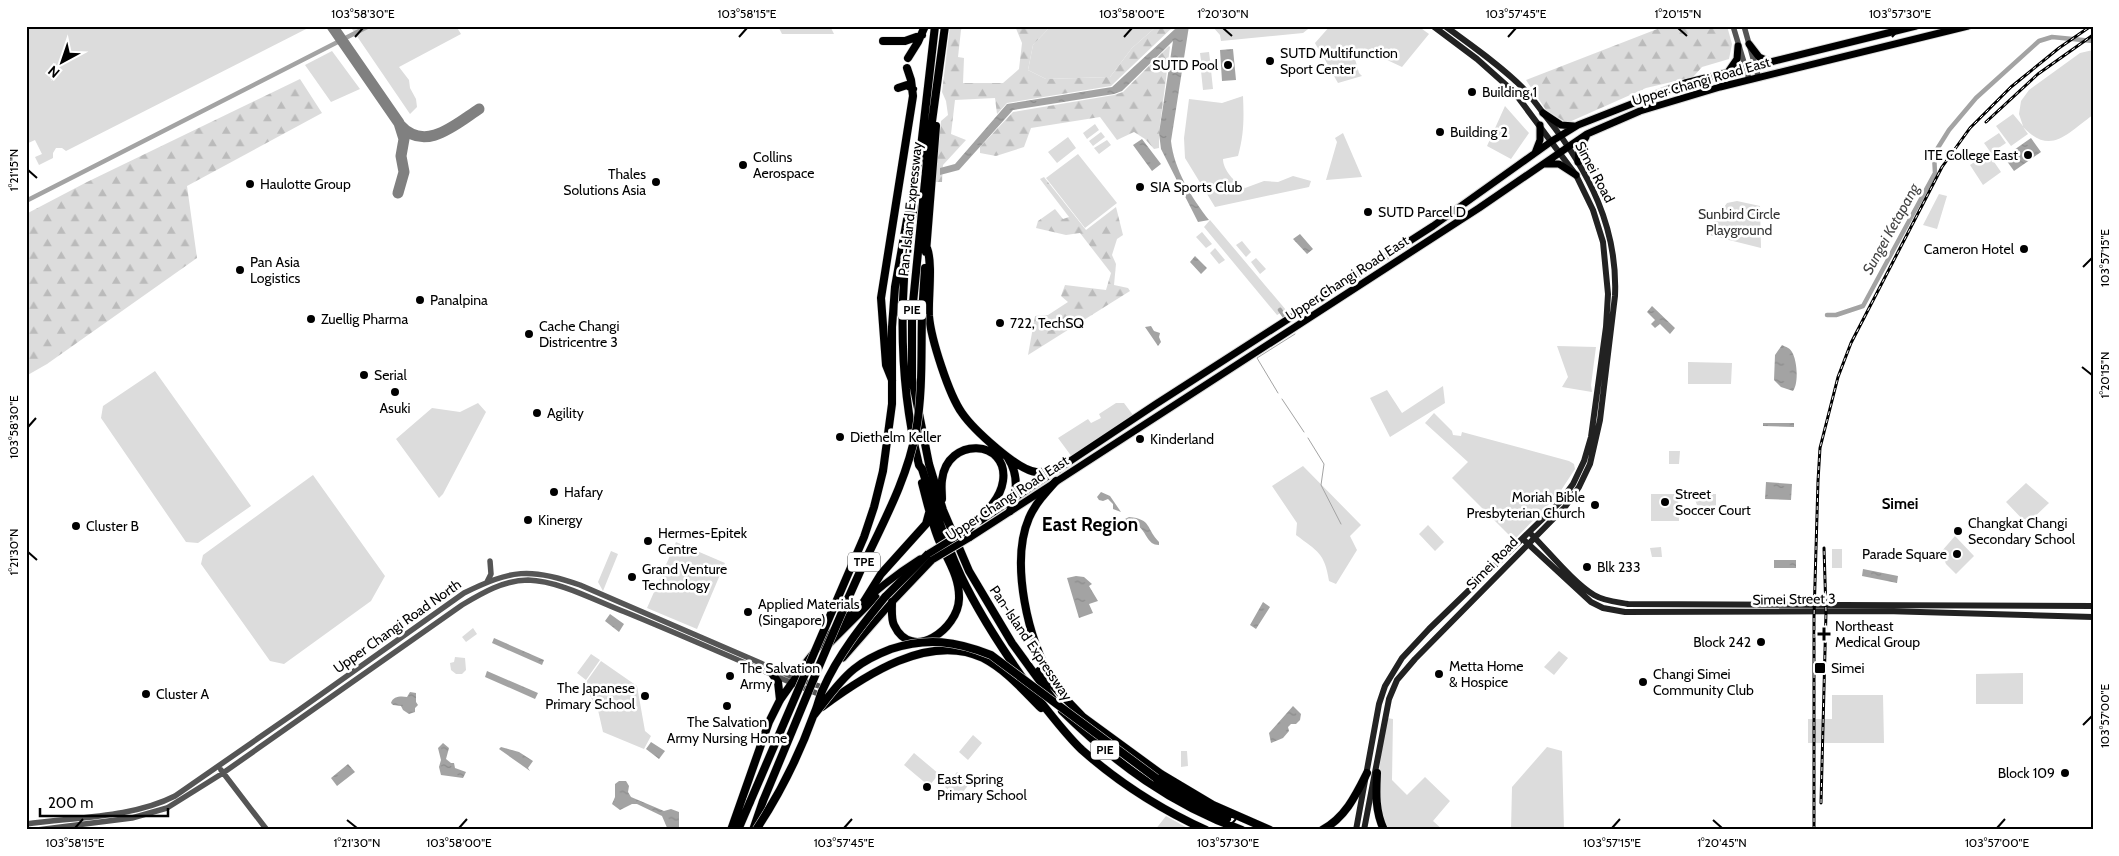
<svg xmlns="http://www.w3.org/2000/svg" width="2119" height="856" viewBox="0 0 2119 856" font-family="Cabin,sans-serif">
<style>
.green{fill:#dcdcdc}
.forest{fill:url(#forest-firs)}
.water{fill:url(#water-ripples)}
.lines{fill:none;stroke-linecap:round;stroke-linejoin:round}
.stream{stroke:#a3a3a3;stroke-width:1}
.canal{stroke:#a3a3a3;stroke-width:4.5}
.taxiway{stroke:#808080;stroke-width:11}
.primary-casing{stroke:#dbdbdb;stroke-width:9}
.motorway-casing{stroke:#dbdbdb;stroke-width:9}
.tertiary{stroke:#555;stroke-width:5.5}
.secondary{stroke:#222;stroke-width:6}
.primary{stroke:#000;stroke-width:7}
.motorway{stroke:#000;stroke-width:8}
.rail-casing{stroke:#000;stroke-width:3}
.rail{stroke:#fff;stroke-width:1;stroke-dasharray:4;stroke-linecap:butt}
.primary-bridge-casing{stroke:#dbdbdb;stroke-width:9;stroke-linecap:butt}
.motorway-bridge-casing{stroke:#dbdbdb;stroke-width:9;stroke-linecap:butt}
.primary-bridge{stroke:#000;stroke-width:7}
.motorway-bridge{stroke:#000;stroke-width:8}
.ticks{fill:none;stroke:#000;stroke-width:2}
.poi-dot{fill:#000;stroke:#fff;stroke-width:2}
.labels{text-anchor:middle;stroke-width:5;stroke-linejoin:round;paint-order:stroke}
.shield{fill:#fff;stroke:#4c4c4c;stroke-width:1}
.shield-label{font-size:12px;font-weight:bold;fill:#000}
.poi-label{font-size:14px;fill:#000;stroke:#fff;text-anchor:start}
.street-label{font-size:14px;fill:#000;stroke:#fff}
.park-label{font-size:14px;fill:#333;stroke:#fff}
.water-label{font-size:15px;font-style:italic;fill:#444;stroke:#fff}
.neighbourhood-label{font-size:15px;font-weight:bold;fill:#000;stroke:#fff}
.district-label{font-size:19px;font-weight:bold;fill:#000;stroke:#fff}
.neatline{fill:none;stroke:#000;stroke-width:2}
.ticks-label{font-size:12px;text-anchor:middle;fill:#000}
</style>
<defs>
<pattern id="forest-firs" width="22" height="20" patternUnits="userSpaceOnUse" patternTransform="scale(1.25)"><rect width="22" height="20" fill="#dcdcdc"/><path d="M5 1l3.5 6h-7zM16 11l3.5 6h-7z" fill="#bbb"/></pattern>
<pattern id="water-ripples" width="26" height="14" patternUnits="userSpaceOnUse" patternTransform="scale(1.25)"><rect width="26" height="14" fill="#a3a3a3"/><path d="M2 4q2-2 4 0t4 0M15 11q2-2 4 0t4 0" fill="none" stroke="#8b8b8b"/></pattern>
</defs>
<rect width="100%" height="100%" fill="#fff"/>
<path class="green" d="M32,26H312L66,151L62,148H56L53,153V158L39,165L35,157L42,154L35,140L26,144V29Z
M350,26H456L461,34L399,67L409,80L410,88L416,99L417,107L410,114Z
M778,26H830L834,34H782Z
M1051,26H1157L1132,48L1110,77L1046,79L1028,70L1033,45Z
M1212,26H1312L1303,33L1221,41L1220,35Z
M1330,26H1418L1429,34L1402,67L1385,59L1372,48L1367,54L1355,59L1359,73L1362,76L1338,83C1332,73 1327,63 1322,54C1319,49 1317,47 1315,43Z
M2093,50V115C2066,134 2051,156 2023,127L2028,134L2011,146L1996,126L2013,114L2023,126L2019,114L2021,101L2029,90L2080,53Z
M332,51L360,89L331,102L305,65Z
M1209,52L1211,68H1202L1200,53Z
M1211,70L1213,89L1203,90L1201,71Z
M1243,96C1244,118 1244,135 1238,156L1223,159C1223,170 1235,183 1245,188L1264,181L1278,182L1293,176L1311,181L1309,187L1215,207L1185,158L1184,138L1189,99L1222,103Z
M1505,106L1529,133L1511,159L1487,146Z
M1095,124L1099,130L1087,139L1083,133Z
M1101,132L1105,137L1093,146L1089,141Z
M1343,133L1362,177L1326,180L1337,142L1335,138Z
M1999,133L2006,143L1991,153L1984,143Z
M1068,137L1076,148L1057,163L1048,152Z
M1107,140L1111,145L1099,154L1094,148Z
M1988,153L2001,172L1983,185L1970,165Z
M1078,154L1117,203L1085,228L1046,178Z
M1939,194L1947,196L1937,229L1923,225Z
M1737,201L1760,206L1761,248L1705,234L1727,203Z
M1210,220L1286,310L1277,315L1204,227Z
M1202,232L1212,244L1206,248L1196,237Z
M1242,241L1251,252L1246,257L1236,245Z
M1215,248L1225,260L1219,264L1210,253Z
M1256,258L1266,269L1260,274L1251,262Z
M1557,346L1596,347L1591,385L1592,392L1562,387L1568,377Z
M1688,362L1732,363L1731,384H1688Z
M155,371L251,506L198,543L186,542L101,418L103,406Z
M1443,386L1445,403L1390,437L1370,398L1387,390L1402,413Z
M478,403L486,412L443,494L439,498L396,439L432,408L460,412Z
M1116,403H1124L1133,415L1072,457L1058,438L1088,419L1091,423L1101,418L1099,414Z
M1434,413L1452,431L1453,435L1461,436L1462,432L1569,461L1574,464L1575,469L1558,495L1514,540L1452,478L1468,462L1425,423Z
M1669,451H1680L1679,464H1669Z
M1303,466L1361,525L1350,536L1357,550L1336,584L1329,581C1325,553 1317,551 1296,535L1297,523L1272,486Z
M313,475L385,576L371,601L284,664L270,661L201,564L203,555Z
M2026,483L2049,503L2027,524L2006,502Z
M1651,494H1678L1679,521H1651Z
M1693,494H1716V508L1697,505Z
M1428,525L1444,542L1435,551L1419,534Z
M1955,536L1974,556L1956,574L1946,564L1941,552Z
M676,542L725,563L697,629L647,608Z
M1661,547L1662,557H1652L1650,548Z
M1832,549H1842V568H1832Z
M611,551L618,554L603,591L598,582Z
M473,628L477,634L466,642L462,637Z
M1559,651L1568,658L1554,675L1544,667Z
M591,654L600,660L586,680L577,673Z
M455,657L465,658L466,670L462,674H456L451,670L450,663L454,662Z
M601,661L637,686L645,731L651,736L644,749L603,732L598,710L584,685Z
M2023,673V704H1976V674Z
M1832,695H1883L1884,743H1808V719H1832Z
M1387,718L1393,719L1392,780L1407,795L1425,777L1450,801L1433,821L1443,830H1385C1372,791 1381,758 1387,718Z
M973,735L982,743L968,760L959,752Z
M1547,747L1562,751L1564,830H1511L1512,787Z
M1181,751H1187L1188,766L1181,767Z
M914,753L939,774L929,786L904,765Z
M957,772L970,783L958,798L945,787Z
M1166,816L1191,830H1155Z"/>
<path class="forest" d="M950,26H963L961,30L958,57L964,58L963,83H1003L1019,69L1022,43L1015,26H1051L1033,45L1028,70L1046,79L1110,77L1132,48L1157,26H1174L1111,86L1007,103L997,114L995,98L955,100L951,134L966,140L943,165L942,182H935L941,121L948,115L946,101L942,92Z
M1665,26H1727L1732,44L1729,59L1702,67L1693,77L1646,88L1567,123L1546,110L1526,80Z
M1169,46L1170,47L1159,133V148L1154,149L1145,139L1134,132L1117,140L1100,117L1031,128L1024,147L996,156L980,153V147L1013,112L1114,95L1123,92Z
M300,79L322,113L187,186L197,258L47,364L26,376V214L87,182Z
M1044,177L1086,230L1116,207L1123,235L1117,239L1112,255L1116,264L1114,285L1128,288L1130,291L1028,355L1035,316L1048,315L1068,302L1061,296L1065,285L1106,290L1111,273L1080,233L1066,235L1036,228L1038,221L1055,209L1063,219L1069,217L1040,179Z"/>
<path class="water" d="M1176,26H1189L1171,141C1174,169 1191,197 1209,220L1198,222L1161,149L1159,133L1173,41L1122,91L1114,94L1013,110L959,170L940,175V168L955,164L1007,104L1112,87L1175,29Z
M1233,49L1236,80L1222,81L1220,50Z
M2031,138L2041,152L2014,171L2004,157Z
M1142,139L1161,164L1152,171L1133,145Z
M1300,234L1313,249L1307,254L1293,239Z
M1195,256L1207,268L1201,274L1190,262Z
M1652,306L1675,328L1670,334L1660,324L1655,328L1651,324L1655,320L1647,312Z
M1151,326L1154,331L1160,333L1159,337L1161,342L1158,346L1145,327Z
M1782,345C1786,347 1790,348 1792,352C1797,360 1799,383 1793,391L1781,387L1774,380L1775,355Z
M1763,423H1794V427L1763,426Z
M1766,482L1792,484L1791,500L1765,499Z
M1101,492L1110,496L1121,512L1113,509V504L1108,499L1103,501L1099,500L1097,497Z
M1129,517C1152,519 1146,529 1159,542V545C1147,545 1147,532 1138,526C1135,524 1131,524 1127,522L1125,519Z
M1774,560H1796V568H1774Z
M1863,569L1898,576L1897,583L1862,576Z
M1076,576L1084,577L1092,584L1089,586L1098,601L1089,604L1093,613L1079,618L1067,578Z
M1263,602L1270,607L1256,629L1250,625Z
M610,614L624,624L619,632L605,621Z
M494,638L544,660L542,665L492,643Z
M487,671L538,693L535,699L485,677Z
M410,692L416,693V702L418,705L415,708V712L409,714L403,710L401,706L393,705L391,703C393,696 401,696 407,697Z
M1293,706L1301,714L1300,720L1296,724H1291L1288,727L1289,731L1283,738L1271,743L1269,733Z
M651,742L665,751L659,759L646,749Z
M443,743L449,748L446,759L451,763H454L455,768L466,772L463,778L441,775L439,767L441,760L438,748Z
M501,747L519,752L533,761L528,768L530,771L499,749Z
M348,764L355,772L337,786L331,778Z
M619,781H626L629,786L628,792L631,797L664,811L671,809L679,812V827L677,830H668L662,816L637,804H632L620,810L612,804L615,797V784Z"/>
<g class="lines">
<path class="stream" d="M1278,393L1257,358L1295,334
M1282,399L1304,432
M1308,438L1324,464L1321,485L1341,524"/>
<path class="canal" d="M26,201L369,26
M1280,310L1285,317
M1827,315H1836L1863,306L1935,173L1934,154L1949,130L1976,98L2039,41L2052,37L2093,41"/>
<path class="taxiway" d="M332,26L399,123L404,139L401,156L404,172L398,193
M400,125C425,153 456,124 479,109"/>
<g class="primary-casing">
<path id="primary" d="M1749,44L1759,57L1770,62
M1728,72L1737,59L1738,46
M1543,113L1561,125L1574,126
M1535,153L1540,140V125
M1578,162L1579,148L1586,137
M1544,164H1559L1576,175
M980,521L1156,404L1433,226L1552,141L1578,125L1685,83L1916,26
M969,538L1479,208L1587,134L1640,111L1720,87L1968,26
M829,644L876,597
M843,658L892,602L932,560
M778,670L801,669
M792,683C817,640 877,586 920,559"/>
</g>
<g class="motorway-casing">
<path id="motorway" d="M935,26L921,147L913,193L914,204C911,229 906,254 904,279C900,342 904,404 919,465L922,469C933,505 945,541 961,576C981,618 1008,658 1035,695C1050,713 1065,734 1082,750C1118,782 1162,810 1206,830
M945,26L928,151L912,313V378L929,464L943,510L969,571L1012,643L1055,702
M883,41H905L922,35
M908,58L918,42L925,26
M898,88L907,85L913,89
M927,248C933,263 928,298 929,316C931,339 949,395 962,413C973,429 1017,470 1036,472C1043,473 1051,470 1058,469
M926,252L936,126
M922,314L925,268
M892,380L886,365L881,298L913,96L911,80L907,68
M1008,458C1019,475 1017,494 1010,511
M883,471L892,404V327L895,287L908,214
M942,499C942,493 941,486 942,480C947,436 1009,439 1003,481C1000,502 981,516 967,530
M885,597L928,554
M892,602C892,609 891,619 894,625C912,663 958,629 959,599C960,576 946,558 938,538C931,520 927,502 922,483
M863,603L881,574L926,524L929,513
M1039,671L1083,717L1161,774L1213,805L1270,830
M773,675L778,682L780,700
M1053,681C1028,642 1010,562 1029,518C1035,504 1046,492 1056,481
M822,707C864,676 929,632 983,658C1006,670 1023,690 1041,708
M1062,711C1115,763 1172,805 1242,830
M1377,773C1376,793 1375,811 1384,830
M1156,778L1179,794L1227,819
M731,830L769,722L780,700L792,683
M738,830L750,802
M753,830L763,801
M1322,830C1345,818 1356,795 1367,773"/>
</g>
<path class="tertiary" d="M1733,26L1749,79
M1744,26L1758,76
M487,582L491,574L490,561
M221,770L267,830
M26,824C74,817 132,818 175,796L299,710L464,593C511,570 530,567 580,585L795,678L825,688
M37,830L132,818L167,808L223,773L462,605C482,593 504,580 528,580C560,581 596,601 625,612C691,639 755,668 821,695"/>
<path class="secondary" d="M1532,535C1549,552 1573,582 1594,595C1604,601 1617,602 1628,604L2093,606
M1525,541L1591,602L1603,608L1625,612L1885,611L2093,617
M1356,830L1379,704L1385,686L1402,658L1429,629L1559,503L1573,484L1584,461L1591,437L1606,327L1608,294L1603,242L1593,210L1576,175L1514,92L1477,59L1433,26
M1364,830L1389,699L1397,680L1415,659L1565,507L1579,487L1590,464L1600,420L1615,296C1618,228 1589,171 1547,118C1539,108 1532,97 1523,88C1500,65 1472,46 1445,26"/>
<use href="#primary" class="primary"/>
<use href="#motorway" class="motorway"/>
<g class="rail-casing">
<path id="rail" d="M1986,122L2038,74L2093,35
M1821,803L1826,612L1824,548
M1814,830V617L1818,481L1820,448L1838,377L1851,343L1942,167L1970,128L2011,87L2059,48L2091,26"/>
</g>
<use href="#rail" class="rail"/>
<g class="primary-bridge-casing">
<path id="primary-bridge" d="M928,554L967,530
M932,560L969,538"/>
</g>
<g class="motorway-bridge-casing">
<path id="motorway-bridge" d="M814,715C827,699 838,682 854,669C865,660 878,654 891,649C927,637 956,641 991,655L1156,778
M763,801C795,725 825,649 859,574C880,528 907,481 916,431C923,392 921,352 922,314
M750,802L864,537L874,507L883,471
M756,830C779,795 800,753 814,714C818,706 819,697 823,689C838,655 862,625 885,597"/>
</g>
<use href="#primary-bridge" class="primary-bridge"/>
<use href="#motorway-bridge" class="motorway-bridge"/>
</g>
<path class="ticks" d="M1223,28L1232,36M1678,28L1687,36M355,37L363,28M739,37L747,28M1124,37L1132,28M1508,37L1516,28M1892,37L1900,28M28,170L37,178M2083,267L2092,258M2082,367L2092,375M28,427L36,418M28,552L37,560M2083,725L2092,716M347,820L357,828M1713,820L1722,828M75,828L83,819M459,828L467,819M844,828L852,819M1228,828L1236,819M1612,828L1620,819M1997,828L2005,819"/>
<g class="poi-dot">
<circle cx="1270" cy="61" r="5"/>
<circle cx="1228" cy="65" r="5"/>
<circle cx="1472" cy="92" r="5"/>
<circle cx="1440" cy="132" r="5"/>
<circle cx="2028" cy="155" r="5"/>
<circle cx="743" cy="165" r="5"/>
<circle cx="656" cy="182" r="5"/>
<circle cx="250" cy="184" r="5"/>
<circle cx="1140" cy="187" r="5"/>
<circle cx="1368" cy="212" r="5"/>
<circle cx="2024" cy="249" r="5"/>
<circle cx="240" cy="270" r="5"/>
<circle cx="420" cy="300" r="5"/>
<circle cx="311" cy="319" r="5"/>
<circle cx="1000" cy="323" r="5"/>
<circle cx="529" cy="334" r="5"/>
<circle cx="364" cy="375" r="5"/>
<circle cx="395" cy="392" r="5"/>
<circle cx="537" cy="413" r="5"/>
<circle cx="840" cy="437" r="5"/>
<circle cx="1140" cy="439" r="5"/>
<circle cx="554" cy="492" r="5"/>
<circle cx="1665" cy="502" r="5"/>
<circle cx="1595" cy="505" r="5"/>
<circle cx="528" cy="520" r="5"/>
<circle cx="76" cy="526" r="5"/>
<circle cx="1958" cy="531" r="5"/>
<circle cx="648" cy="541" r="5"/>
<circle cx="1957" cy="554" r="5"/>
<circle cx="1587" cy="567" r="5"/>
<circle cx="632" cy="577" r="5"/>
<circle cx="748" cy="612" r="5"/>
<path d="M1821.5 626.5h5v5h5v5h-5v5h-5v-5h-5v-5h5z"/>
<circle cx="1761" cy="642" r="5"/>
<rect x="1814" y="662" width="12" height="12" rx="2.5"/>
<circle cx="1439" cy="674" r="5"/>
<circle cx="730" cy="676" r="5"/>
<circle cx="1643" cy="682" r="5"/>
<circle cx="146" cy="694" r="5"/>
<circle cx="645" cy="696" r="5"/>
<circle cx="727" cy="706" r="5"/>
<circle cx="2065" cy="773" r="5"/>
<circle cx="927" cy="787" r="5"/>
</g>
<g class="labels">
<g class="shield">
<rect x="898" y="300.5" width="28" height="19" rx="4"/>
<rect x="848" y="552.5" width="32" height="19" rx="4"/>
<rect x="1091" y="740.5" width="28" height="19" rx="4"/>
</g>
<g class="shield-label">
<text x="912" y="314">PIE</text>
<text x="864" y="566">TPE</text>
<text x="1105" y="754">PIE</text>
</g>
<g class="poi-label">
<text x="1280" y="58">SUTD Multifunction<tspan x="1280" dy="16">Sport Center</tspan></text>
<text x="1218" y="70" text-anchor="end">SUTD Pool</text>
<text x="1482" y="97">Building 1</text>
<text x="1450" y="137">Building 2</text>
<text x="2018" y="160" text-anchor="end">ITE College East</text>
<text x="753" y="162">Collins<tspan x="753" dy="16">Aerospace</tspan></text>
<text x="646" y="179" text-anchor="end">Thales<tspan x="646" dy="16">Solutions Asia</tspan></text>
<text x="260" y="189">Haulotte Group</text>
<text x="1150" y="192">SIA Sports Club</text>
<text x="1378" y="217">SUTD Parcel D</text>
<text x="2014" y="254" text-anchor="end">Cameron Hotel</text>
<text x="250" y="267">Pan Asia<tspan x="250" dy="16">Logistics</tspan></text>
<text x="430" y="305">Panalpina</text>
<text x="321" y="324">Zuellig Pharma</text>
<text x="1010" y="328">722, TechSQ</text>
<text x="539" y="331">Cache Changi<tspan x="539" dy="16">Districentre 3</tspan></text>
<text x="374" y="380">Serial</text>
<text x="395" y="413" text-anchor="middle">Asuki</text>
<text x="547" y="418">Agility</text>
<text x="850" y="442">Diethelm Keller</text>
<text x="1150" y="444">Kinderland</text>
<text x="564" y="497">Hafary</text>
<text x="1675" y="499">Street<tspan x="1675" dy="16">Soccer Court</tspan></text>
<text x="1585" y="502" text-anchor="end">Moriah Bible<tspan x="1585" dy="16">Presbyterian Church</tspan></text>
<text x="538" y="525">Kinergy</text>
<text x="1968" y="528">Changkat Changi<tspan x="1968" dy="16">Secondary School</tspan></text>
<text x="86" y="531">Cluster B</text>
<text x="658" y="538">Hermes-Epitek<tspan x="658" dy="16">Centre</tspan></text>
<text x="1947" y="559" text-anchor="end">Parade Square</text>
<text x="1597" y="572">Blk 233</text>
<text x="642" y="574">Grand Venture<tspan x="642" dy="16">Technology</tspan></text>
<text x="758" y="609">Applied Materials<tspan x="758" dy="16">(Singapore)</tspan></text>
<text x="1835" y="631">Northeast<tspan x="1835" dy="16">Medical Group</tspan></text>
<text x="1751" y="647" text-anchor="end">Block 242</text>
<text x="1449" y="671">Metta Home<tspan x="1449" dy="16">&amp; Hospice</tspan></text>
<text x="740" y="673">The Salvation<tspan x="740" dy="16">Army</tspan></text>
<text x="1831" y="673">Simei</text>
<text x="1653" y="679">Changi Simei<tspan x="1653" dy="16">Community Club</tspan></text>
<text x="635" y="693" text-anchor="end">The Japanese<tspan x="635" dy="16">Primary School</tspan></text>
<text x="156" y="699">Cluster A</text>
<text x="727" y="727" text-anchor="middle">The Salvation<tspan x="727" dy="16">Army Nursing Home</tspan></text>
<text x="2055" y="778" text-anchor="end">Block 109</text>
<text x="937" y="784">East Spring<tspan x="937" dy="16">Primary School</tspan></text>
</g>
<g class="street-label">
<text transform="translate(1701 81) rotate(-16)" y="5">Upper Changi Road East</text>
<text transform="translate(1595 172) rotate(62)" y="5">Simei Road</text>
<text transform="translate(910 209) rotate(-84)" y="5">Pan-Island Expressway</text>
<text transform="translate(1347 278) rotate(-33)" y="5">Upper Changi Road East</text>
<text transform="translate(1007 498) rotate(-33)" y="5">Upper Changi Road East</text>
<text transform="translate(1492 563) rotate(-46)" y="5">Simei Road</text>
<text transform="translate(1794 599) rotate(-1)" y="5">Simei Street 3</text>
<text transform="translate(397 626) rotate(-35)" y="5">Upper Changi Road North</text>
<text transform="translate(1031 643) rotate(56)" y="5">Pan-Island Expressway</text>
</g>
<g class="park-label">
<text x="1739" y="219">Sunbird Circle<tspan x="1739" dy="16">Playground</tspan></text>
</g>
<g class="water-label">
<text transform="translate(1891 229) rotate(-61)" y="5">Sungei Ketapang</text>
</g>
<g class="neighbourhood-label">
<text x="1900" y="509">Simei</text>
</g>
<g class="district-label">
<text x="1090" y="531">East Region</text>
</g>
</g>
<rect width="2119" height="856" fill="none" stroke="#ffffff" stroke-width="55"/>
<g transform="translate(62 62) rotate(220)" stroke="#ffffff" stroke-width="4" paint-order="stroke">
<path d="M0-4L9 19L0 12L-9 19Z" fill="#000000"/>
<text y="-8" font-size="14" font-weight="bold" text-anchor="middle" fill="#000000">N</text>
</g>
<path d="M40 808v8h128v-8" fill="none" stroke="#000000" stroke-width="2.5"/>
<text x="48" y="808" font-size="15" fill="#000000" stroke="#ffffff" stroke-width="4" paint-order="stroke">200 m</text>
<rect x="28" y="28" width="2064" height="800" class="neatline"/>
<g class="ticks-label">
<text x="363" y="18">103°58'30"E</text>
<text x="747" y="18">103°58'15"E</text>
<text x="1132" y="18">103°58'00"E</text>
<text x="1223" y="18">1°20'30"N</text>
<text x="1516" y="18">103°57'45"E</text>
<text x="1678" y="18">1°20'15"N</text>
<text x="1900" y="18">103°57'30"E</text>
<text transform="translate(14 170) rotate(-90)" y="4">1°21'15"N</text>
<text transform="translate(2105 258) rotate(-90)" y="4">103°57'15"E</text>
<text transform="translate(2105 375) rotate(-90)" y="4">1°20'15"N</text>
<text transform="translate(14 427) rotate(-90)" y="4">103°58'30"E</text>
<text transform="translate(14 552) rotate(-90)" y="4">1°21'30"N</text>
<text transform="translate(2105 716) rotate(-90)" y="4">103°57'00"E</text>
<text x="75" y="847">103°58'15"E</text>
<text x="357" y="847">1°21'30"N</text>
<text x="459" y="847">103°58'00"E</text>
<text x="844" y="847">103°57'45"E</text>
<text x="1228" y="847">103°57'30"E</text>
<text x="1612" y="847">103°57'15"E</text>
<text x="1722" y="847">1°20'45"N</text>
<text x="1997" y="847">103°57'00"E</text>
</g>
</svg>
